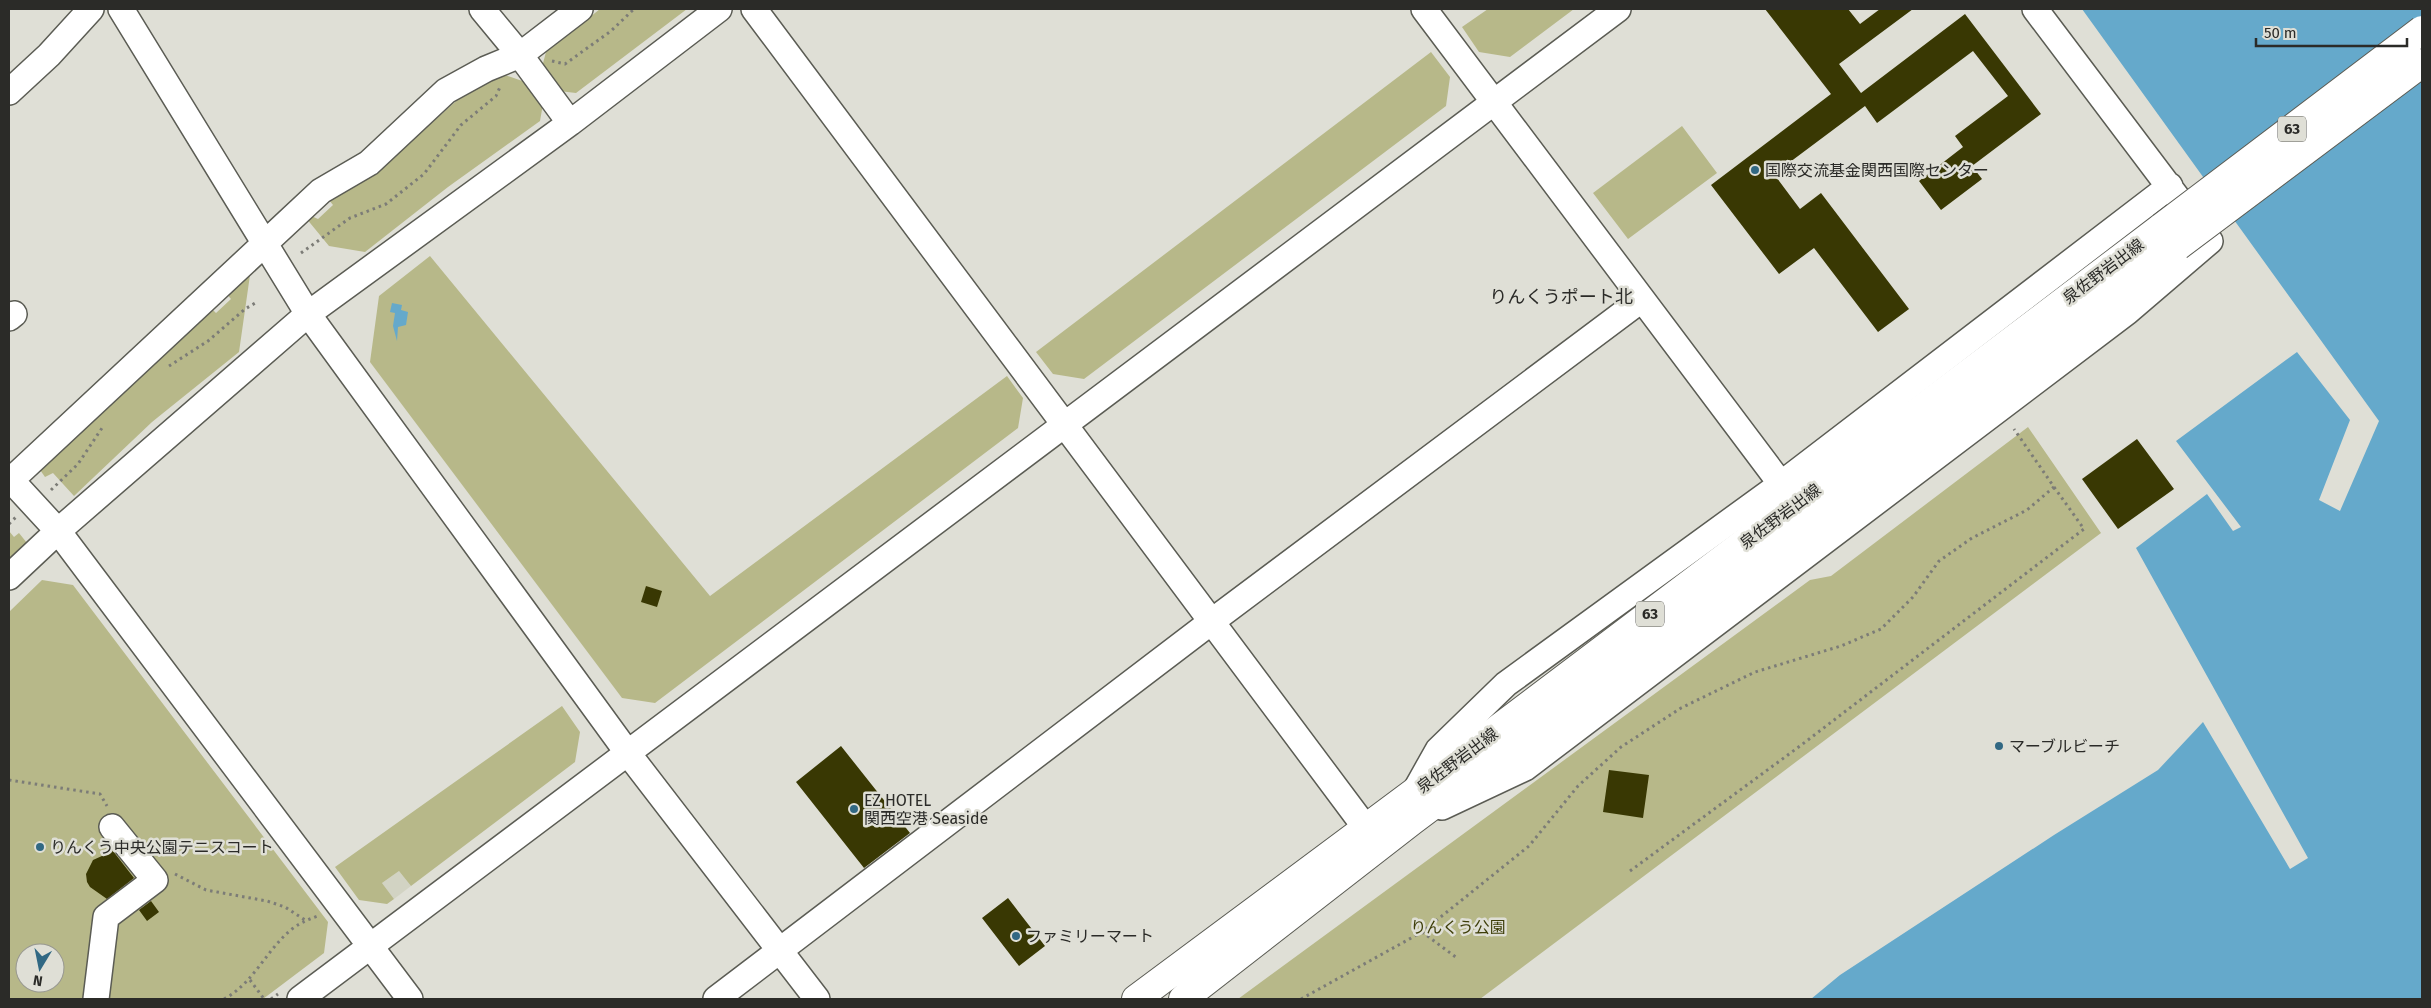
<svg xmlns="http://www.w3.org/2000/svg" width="2431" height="1008" viewBox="0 0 2431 1008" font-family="'Fira Sans','Noto Sans JP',sans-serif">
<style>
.built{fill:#d2d3c3}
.green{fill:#b7b889;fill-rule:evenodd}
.water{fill:#65a9cb}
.building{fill:#393803}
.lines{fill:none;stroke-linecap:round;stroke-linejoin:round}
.minor-casing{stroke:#5b5c54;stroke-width:28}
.major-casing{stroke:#5b5c54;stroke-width:30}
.path{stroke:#7c7c77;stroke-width:3;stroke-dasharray:2.5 4;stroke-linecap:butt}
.minor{stroke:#fff;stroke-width:25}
.major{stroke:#fff;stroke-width:28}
.major-bridge-casing{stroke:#5b5c54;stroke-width:30;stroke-linecap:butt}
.major-bridge{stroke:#fff;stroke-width:28}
.poi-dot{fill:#316883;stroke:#dfdfd6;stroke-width:2}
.labels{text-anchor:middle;stroke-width:5;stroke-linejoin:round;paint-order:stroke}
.shield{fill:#dfdfd6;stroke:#61615c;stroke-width:1}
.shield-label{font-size:15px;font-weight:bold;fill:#2b2b28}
.poi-label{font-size:16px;fill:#2b2b28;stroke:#dfdfd6;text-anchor:start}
.street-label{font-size:16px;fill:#2b2b28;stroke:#dfdfd6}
.park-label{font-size:16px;fill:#3e3e09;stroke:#dfdfd6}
.neighbourhood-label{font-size:18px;fill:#2b2b28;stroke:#dfdfd6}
</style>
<rect width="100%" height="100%" fill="#dfdfd6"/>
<path class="built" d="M399,871L411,886L394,899L382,883Z"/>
<path class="green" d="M600,9H687L576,93L559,91L542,67L546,52Z
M1488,9H1574L1510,57L1479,52L1462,27Z
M1431,52L1450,77L1446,106L1084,379L1053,374L1036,352Z
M502,74L528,83L543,104L540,121L448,187L365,252L329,246L306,218L309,215L318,219L333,205L329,200L378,171L464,94Z
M1682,126L1717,173L1628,239L1593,193Z
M430,256L710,596L1007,376L1023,398L1018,428L655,703L622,698L370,362L379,296Z
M247,272L250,275L239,352L152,422L74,496L53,473L45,477L38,467L211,308L216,313L231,299L225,292Z
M2028,427L2101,533L1480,999H1238L1810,580L1831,576Z
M9,531L14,537L19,533L27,543L9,560Z
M42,580L73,585L328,922L324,953L263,999H9V612ZM25,953H55V983H25Z
M562,706L580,732L575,762L411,886L399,871L382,883L394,899L387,904L359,900L335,867Z"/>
<path class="water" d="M2082,9H2422V999H1811L1840,975L2054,835L2158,770L2203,722L2290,869L2308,858L2136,548L2207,494L2233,531L2241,527L2176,441L2297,352L2350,420L2319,500L2340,511L2379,421Z
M392,303L402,305L401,310L408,312L406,325L398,327L397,341L393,326L395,313L390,312Z"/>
<path class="building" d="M1765,9H1848L1860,24L1880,9H1913L1839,64L1861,93L1965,14L2041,114L1972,166L1982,179L1941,210L1919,181L1963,147L1955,136L2008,96L1973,51L1877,123L1865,106L1774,174L1800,209L1821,193L1909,309L1878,332L1814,248L1779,274L1711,185L1831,94Z
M2137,439L2174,489L2118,529L2082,479Z
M646,586L662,591L657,607L641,602Z
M841,746L910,833L864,868L796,782Z
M1609,770L1649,775L1643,818L1603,812Z
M113,851L134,878L107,899L90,887L87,882L86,874L93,860Z
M1008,898L1045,946L1019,966L982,918Z
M151,901L159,912L147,921L139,910Z"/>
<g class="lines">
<g class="minor-casing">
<path id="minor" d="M121,9L308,314L627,752L817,999
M482,9L520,55L570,123
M754,9L1365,827
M1424,9L1781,484
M9,92L49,55L91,9
M9,318L14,314
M11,480L58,531L410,999
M9,482L321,191L369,163L446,91L486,69L520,55L580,9
M9,577L58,531L308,314L570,123L719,9
M1415,791L1438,750L1506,684L1781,484L2170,186
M1442,807L1525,768L2127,312L2210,241L2035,9
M96,999L106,917L155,880L112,827
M300,999L1618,9
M716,999L1211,622L1641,300"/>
</g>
<g class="major-casing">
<path id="major" d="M1136,999L1413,793L2162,227
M1183,999L1412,821L2178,246"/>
</g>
<path class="path" d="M552,61L565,64L611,31L634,9
M301,253L350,218L386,204L424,174L461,125L496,96L500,87
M169,366L208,341L245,309L257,302
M51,490L78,464L102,428
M9,524L16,517
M9,780L100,794L107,806
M1630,871L1800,746L2084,529L2054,487
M175,874L206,890L267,901L285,907L305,920
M1422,932L1457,958
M250,980L264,999
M224,999C254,983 266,950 292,929C301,922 310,919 320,915
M271,999L278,994
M1301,999L1422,932L1529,846L1578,786L1621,747L1681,708L1755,672L1841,646L1881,629L1913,597L1939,561L1972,538L2027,510L2054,487L2014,429"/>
<use href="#minor" class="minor"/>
<use href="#major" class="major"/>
<g class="major-bridge-casing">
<path id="major-bridge" d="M2162,227L2422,30
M2178,246L2422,63"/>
</g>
<use href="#major-bridge" class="major-bridge"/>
</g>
<g class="poi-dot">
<circle cx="1755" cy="170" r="5"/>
<circle cx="1999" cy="746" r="5"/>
<circle cx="854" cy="809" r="5"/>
<circle cx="40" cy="847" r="5"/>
<circle cx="1016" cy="936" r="5"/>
</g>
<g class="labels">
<g class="shield">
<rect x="2278" y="116.5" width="28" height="25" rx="4"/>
<rect x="1636" y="601.5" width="28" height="25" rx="4"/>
</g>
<g class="shield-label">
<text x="2292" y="134">63</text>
<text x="1650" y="619">63</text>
</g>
<g class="poi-label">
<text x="1765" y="176">国際交流基金関西国際センター</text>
<text x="2009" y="752">マーブルビーチ</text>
<text x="864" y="806">EZ HOTEL<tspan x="864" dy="18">関西空港 Seaside</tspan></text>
<text x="50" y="853">りんくう中央公園テニスコート</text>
<text x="1026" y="942">ファミリーマート</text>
</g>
<g class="street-label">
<text transform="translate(2103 271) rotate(-37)" y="6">泉佐野岩出線</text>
<text transform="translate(1780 516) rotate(-37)" y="6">泉佐野岩出線</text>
<text transform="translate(1457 760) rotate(-37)" y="6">泉佐野岩出線</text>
</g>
<g class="park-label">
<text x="1458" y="933">りんくう公園</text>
</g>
<g class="neighbourhood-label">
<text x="1561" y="303">りんくうポート北</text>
</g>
</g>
<rect width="2431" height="1008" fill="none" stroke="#2b2b28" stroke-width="20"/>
<g transform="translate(40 968) rotate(190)"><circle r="24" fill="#dfdfd6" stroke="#979790"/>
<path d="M0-4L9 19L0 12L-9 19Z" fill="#316883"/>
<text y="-8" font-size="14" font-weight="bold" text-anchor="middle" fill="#2b2b28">N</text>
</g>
<path d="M2256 38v8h151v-8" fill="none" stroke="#2b2b28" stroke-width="2.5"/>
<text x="2264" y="38" font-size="15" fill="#2b2b28" stroke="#dfdfd6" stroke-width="4" paint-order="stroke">50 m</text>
</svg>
